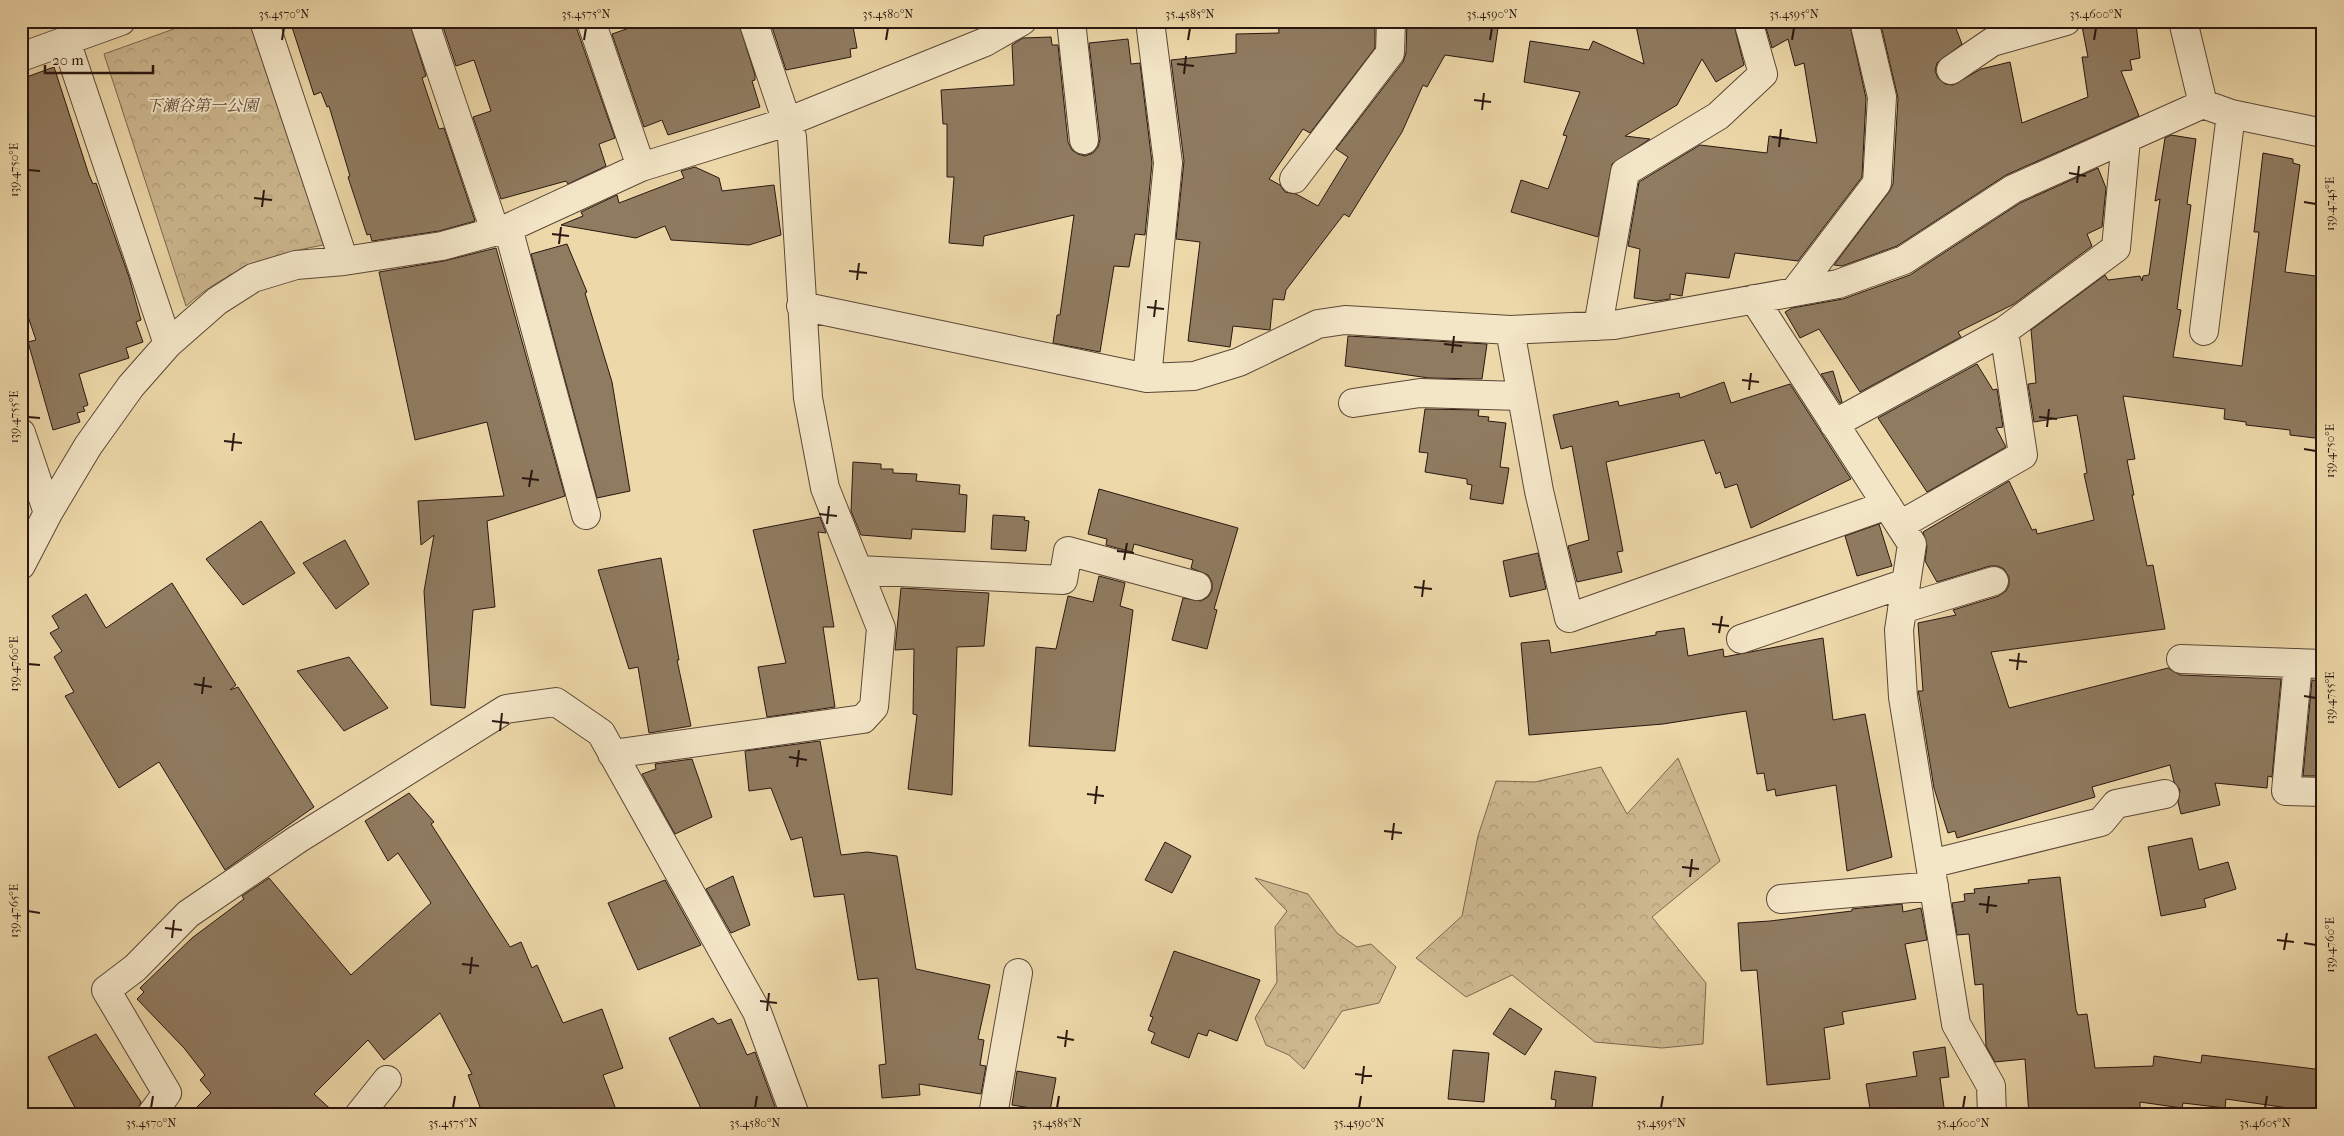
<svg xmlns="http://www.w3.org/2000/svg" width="2344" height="1136" viewBox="0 0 2344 1136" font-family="'IM FELL French Canon','Noto Serif JP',serif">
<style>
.forest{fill:url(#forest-crowns);stroke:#7b6750}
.building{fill:#8f7b60;stroke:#2a1711}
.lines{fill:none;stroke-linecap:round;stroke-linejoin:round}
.minor-casing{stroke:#5b4737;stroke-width:30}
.minor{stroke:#f3e6c7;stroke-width:28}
.ticks{fill:none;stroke:#2a1711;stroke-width:2}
.labels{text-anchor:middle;stroke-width:4;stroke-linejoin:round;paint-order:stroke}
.park-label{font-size:16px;font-style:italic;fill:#5b4737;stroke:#f3e6c7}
.neatline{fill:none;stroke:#2a1711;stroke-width:2}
.ticks-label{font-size:12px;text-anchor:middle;fill:#2a1711}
</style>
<defs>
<pattern id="forest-crowns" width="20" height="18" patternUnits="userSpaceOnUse" patternTransform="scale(1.25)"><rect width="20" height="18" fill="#ccb78f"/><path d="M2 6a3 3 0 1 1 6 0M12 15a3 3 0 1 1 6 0" fill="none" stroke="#af9d7a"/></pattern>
</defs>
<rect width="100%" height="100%" fill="#edd8a9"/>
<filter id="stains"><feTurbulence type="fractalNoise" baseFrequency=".004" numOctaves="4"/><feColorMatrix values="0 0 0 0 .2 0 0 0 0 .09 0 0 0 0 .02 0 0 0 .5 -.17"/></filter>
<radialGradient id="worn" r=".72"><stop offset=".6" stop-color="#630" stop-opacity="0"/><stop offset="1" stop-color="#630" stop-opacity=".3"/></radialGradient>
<path class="forest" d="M196,21H256L329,244C276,253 226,270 186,306L104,54Z
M1678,758L1720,861L1652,917L1706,983L1703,1044L1662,1048L1595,1042L1512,975L1466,997L1416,958L1462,916L1478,836L1496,781L1535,782L1601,767L1627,814Z
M1255,878L1308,894L1337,933L1357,947L1371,944L1396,967L1379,1003L1342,1011L1304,1069L1289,1055L1266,1045L1255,1018L1277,982L1275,927L1287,911Z"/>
<path class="building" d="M290,21H409L426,76L422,78L439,129L444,128L475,221L439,231L372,241L370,234L367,235L348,177L350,176L329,106L327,107L321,92L314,95Z
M441,21H574L615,138L599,144L606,166L568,184L566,181L501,199L473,117L491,111L474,60L456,66Z
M649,21H738L755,75V80L752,81L760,107L668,135L662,120L644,127L612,34Z
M770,21H852L857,48L850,49L851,57L786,70Z
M1278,21H1375V48L1310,133L1303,129L1269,179L1280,185L1285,192L1296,194L1318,206L1348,157L1336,149L1403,62L1406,53L1407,21H1499L1493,62L1445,55L1427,87L1423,85L1402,132L1349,217L1344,214L1286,290L1284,300L1273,299L1270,330L1233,326L1230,347L1188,341L1200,242L1176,239L1184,161L1171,60L1236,53V34L1279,33Z
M1635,21H1733L1744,65L1716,82L1702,59L1677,105L1625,136L1650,139L1612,164L1598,237L1511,212L1521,180L1548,189L1567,136L1563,135L1580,92L1524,82L1530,41L1589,50L1593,41L1644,64Z
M1764,21H1849L1866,98L1862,177L1798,261L1735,253L1729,278L1686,273L1682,296L1670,294V299L1656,301L1634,298L1640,249L1628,246L1639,182L1700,145L1767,153L1769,136L1817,143L1804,63L1795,66L1788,39L1772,48Z
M1880,21H1953L1962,44L1937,63L1935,71L1938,78L1945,84L1953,85L1981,69L2010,62L2022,123L2088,97L2082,57H2088L2081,21H2101L2104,28L2136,24L2140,58L2130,60L2132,70L2121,71L2139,116L2006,175L1897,246L1842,266L1834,265L1889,192L1893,184L1898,98Z
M1051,37L1052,45H1058L1068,142L1072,150L1078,154L1085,156L1093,153L1098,147L1100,139L1089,43L1128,39L1131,64L1140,63L1152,163L1145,235L1135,234L1129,267L1114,266L1100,352L1053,343L1057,315H1060L1074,215L984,236L983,246L949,243L954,177H947V124H943L941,90L1014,85L1012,45L1023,38Z
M54,67L89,175L93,184L96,183L129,277L141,320L136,322L143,342L126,348L129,358L79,374L88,405L83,407L85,411L77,413L80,422L53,430L28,342L36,340L21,296V79Z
M2171,135L2196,139L2187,204L2191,205L2177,309L2181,310L2173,357L2242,366L2259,232H2254L2263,153L2293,159V163L2300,165L2285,272L2323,277V439L2290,435V430L2246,425V422L2224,419L2225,409L2123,396L2135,459L2127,460L2134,495H2132L2147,566L2153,565L2165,629L1991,652L2009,708L2168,668L2180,675L2281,679L2272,777L2268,776L2267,788L2215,783L2220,805L2181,814L2178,802L2180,790L2174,782L2170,765L2092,787L2095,797L1957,838L1955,831L1948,833L1934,788L1919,695L1918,691H1923L1918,623L1956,615L1953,610L1999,596L2006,591L2009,585V577L2004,569L1998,566H1990L1937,582L1925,561L1927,546L1923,532L2009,481L2032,530L2036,529L2037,534L2094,520L2084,474L2087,473L2077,415L2034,422L2028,384L2036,383L2031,330L2105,275L2108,280L2140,276L2142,281L2143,276L2149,275L2160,199L2155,201L2165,138Z
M695,167L719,178L722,191L774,185L781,235L749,245L671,240L665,226L636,238L561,225L583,216L581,212L617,195L619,203L684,178L681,171Z
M2098,168L2106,188L2102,227L2087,234L2092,246L2014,304L1958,332L1961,337L1860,392L1819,329L1800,338L1785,312L1792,308L1843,299L1910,275L2020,203Z
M567,244L587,292L585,293L612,382L630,491L597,498L531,254Z
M496,248L565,496L487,521L495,607L473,610L465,708L431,705L424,591L434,535L421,545L418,501L504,496L487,422L415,440L379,272L444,261Z
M1348,336L1487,344L1482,379L1429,378L1345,366Z
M1977,364L1993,390L1997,389L2003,427L1996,428L2006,447L1927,492L1878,418Z
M1833,371L1842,402L1840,403L1821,374Z
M1724,382L1731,403L1790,384L1851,479L1751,528L1737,484L1725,488L1720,472L1716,474L1704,440L1606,462L1623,551L1617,552L1622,572L1577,582L1568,546L1589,540L1572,446L1561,449L1553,415L1618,401L1619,406L1679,393L1680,398Z
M1425,409L1479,410L1478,416L1489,417L1488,421L1506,423L1500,467L1509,468L1503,504L1470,499L1472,485L1467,484V479L1425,472L1428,453L1419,452Z
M853,462L881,464V469H893V473L917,474L916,481L960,485L959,494L967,495L965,532L912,529L911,539L861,535L851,511Z
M1099,489L1238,528L1214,609L1217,610L1207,649L1172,640L1183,598L1201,601L1208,597L1212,590V582L1208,575L1191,568L1193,560L1134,544L1132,552L1106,545L1107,539L1088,534Z
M993,515L1025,517L1024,520L1029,521L1026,551L991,549Z
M820,517L826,533L818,532L834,627H823L835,707L767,717L758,667L786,663L753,530Z
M261,521L295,573L243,605L206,559Z
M1879,524L1892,566L1857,576L1845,536Z
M345,540L369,584L336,609L303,563Z
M1538,553L1546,589L1510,597L1503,561Z
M661,558L679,660H677L691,726L649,733L638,667L629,669L598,570Z
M1099,576L1125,583L1120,606L1133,610L1115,751L1029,746L1036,647L1056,649L1068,596L1093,602Z
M172,583L236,685L230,690L238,687L314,807L225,870L159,762L119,788L65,696L74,692L54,657L62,651L50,633L59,628L52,616L86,594L106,628Z
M901,588L989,593L984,646L957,647L952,795L908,789L917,715L913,714L914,649L895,650Z
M1684,628L1688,656L1723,649L1724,657L1823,638L1833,720L1865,714L1892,857L1847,871L1836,785L1776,796L1775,789L1767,791L1764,773L1757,774L1746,711L1663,724L1529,735L1521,643L1549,640L1551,653L1656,635V632Z
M349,657L388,708L344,731L297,671Z
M2312,680L2323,681V776H2303Z
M820,741L841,855L867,852L897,856L916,969L990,985L978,1039L984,1040L980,1065L986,1066L981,1094L919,1084L920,1095L882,1098L879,1065L886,1064L878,978L858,980L844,894L814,897L802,837L791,840L771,788L749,791L745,751Z
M692,759L712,817L675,834L642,774L656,769L655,764Z
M409,793L434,822L431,824L510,947L521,942L532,968L537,965L563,1023L602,1009L623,1068L603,1075L618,1115H483L468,1075L472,1074L440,1013L384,1060L368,1040L314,1094L337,1115H189L211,1093L200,1080L205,1075L184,1048L137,999L144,992L140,988L192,938L244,899L242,896L269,878L351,975L431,903L398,853L388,861L365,821Z
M2192,838L2199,870L2228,862L2236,889L2204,899L2206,907L2161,916L2148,847Z
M1165,842L1191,856L1172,893L1145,880Z
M733,876L750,925L731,933L706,889Z
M2060,877L2076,1010L2078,1015L2087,1014L2095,1068L2153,1066L2154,1056L2201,1063L2202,1055L2323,1070V1113L2226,1099L2225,1108L2183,1103L2182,1108L2140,1102V1112L2029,1115L2025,1059L1995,1062L1986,1046L1983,984L1975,985L1969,934L1957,935L1952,903L1965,901L1964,894L1975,893L1974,889L2029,883L2028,880Z
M665,880L701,945L638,970L608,903Z
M1902,904L1903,912L1921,908L1927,940L1905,944L1916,999L1842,1012L1844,1024L1824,1028L1830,1079L1767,1085L1757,970L1741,971L1738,923L1770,921L1852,911V909Z
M1174,951L1260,980L1237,1041L1209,1030L1207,1036L1198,1033L1189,1058L1151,1043L1155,1033L1148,1030L1153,1017L1150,1016Z
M1510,1008L1542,1029L1525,1055L1493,1034Z
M713,1018L718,1024L731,1019L747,1055L755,1052L778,1115H704L669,1038Z
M96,1034L141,1102L136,1115H79L48,1057Z
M1945,1047L1949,1077L1940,1078L1945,1115H1871L1866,1084L1917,1076L1913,1052Z
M1453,1050L1489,1053L1484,1102L1448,1099Z
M1017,1071L1056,1078L1050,1111L1012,1105Z
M1555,1071L1596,1077L1591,1115H1554L1556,1100L1551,1099Z"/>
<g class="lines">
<g class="minor-casing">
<path id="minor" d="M264,21L344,261
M424,21L495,231
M591,21L641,167
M1071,21L1084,140
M2183,21L2203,104L2231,114L2323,133
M66,41L168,344
M21,57L121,21
M1951,70L1992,42L2066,21
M1294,179L1390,53L1391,21
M508,228L586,515
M1795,291L1877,183L1882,97L1864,21
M1754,299L1912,544L1899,630L1903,697L1956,1024L1991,1086L1992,1115
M801,306L1147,378L1194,376L1239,362L1318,324L1345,320L1510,330L1614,325L1838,284L1904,260L2013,189L2203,104
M1598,326L1625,172L1718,116L1763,74L1748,21
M1510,330L1539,491L1569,618L1887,505
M2204,331L2231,114
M1147,378L1168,163L1150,21
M1353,403L1420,393L1520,396
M1834,424L2004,331L2116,248L2126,139
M21,433L48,513
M1900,525L2023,455L2004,331
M21,565L48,513L88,446L131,386L168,344L217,301L253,278L296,265L344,261L442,246L508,228L641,167L787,122L985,42L1022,21
M858,570L1063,580L1068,551L1197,586
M1902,609L1994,581
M1741,639L1906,583
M2181,659L2323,664
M2298,663L2286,791L2323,792
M612,754L863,719L874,707L881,628L825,488L808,398L792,137L753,21
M1930,864L2101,822L2116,804L2165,794
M1781,899L1934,886
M151,1115L167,1093L106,990L135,968L188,914L298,839L506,709L556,702L601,733L757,1012L795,1115
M359,1115L387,1080
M993,1115L1018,973"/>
</g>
<use href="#minor" class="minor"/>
</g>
<path class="ticks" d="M282,40L284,28M584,40L586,28M886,40L888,28M1188,40L1190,28M1490,40L1492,28M1792,40L1794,28M2094,40L2096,28M1177,64L1194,66M1184,74L1186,56M1474,100L1491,102M1482,110L1484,93M1772,137L1789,139M1779,147L1781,129M28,170L40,171M2069,173L2086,176M2077,183L2079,166M254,198L272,200M2304,202L2316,204M262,207L264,190M552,234L569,236M559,244L561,227M849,271L867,273M857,280L859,263M1147,307L1164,309M1154,317L1156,300M1444,344L1462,346M1452,353L1454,336M1742,380L1759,382M1749,390L1751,373M28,417L40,418M2039,417L2057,419M2047,427L2049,409M224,441L242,443M2304,449L2316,451M232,451L234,433M522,478L539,480M529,487L532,470M819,514L837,516M827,524L829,506M1117,551L1134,553M1124,560L1127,543M1414,587L1432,589M1422,597L1424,580M1712,624L1729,626M1719,633L1722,616M2009,660L2027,662M28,664L40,665M2017,670L2019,653M194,684L212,687M202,694L204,677M2304,696L2316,698M492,721L509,723M500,731L502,713M789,757L807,760M797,767L799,750M1087,794L1104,796M1095,804L1097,786M1384,831L1402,833M1392,840L1394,823M1682,867L1699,869M1690,877L1692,859M1979,904L1997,906M28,911L40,913M1987,913L1989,896M165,928L182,930M172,938L174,920M2277,940L2294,942M2304,943L2316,945M2284,950L2287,933M462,964L479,966M470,974L472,957M760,1001L777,1003M767,1011L769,993M1057,1037L1074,1040M1065,1047L1067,1030M1355,1074L1372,1076M1362,1084L1364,1066M151,1108L153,1096M453,1108L455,1096M755,1108L757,1096M1057,1108L1059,1096M1359,1108L1361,1096M1661,1108L1663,1096M1963,1108L1965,1096M2265,1108L2267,1096"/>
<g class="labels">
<g class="park-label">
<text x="202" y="111">下瀬谷第一公園</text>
</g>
</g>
<rect width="2344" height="1136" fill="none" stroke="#edd8a9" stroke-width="55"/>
<path d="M45 65v8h108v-8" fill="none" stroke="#2a1711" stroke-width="2.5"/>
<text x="52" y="65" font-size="15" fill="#2a1711" stroke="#f3e6c7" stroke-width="4" paint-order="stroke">20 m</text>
<rect x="28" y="28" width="2288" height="1080" class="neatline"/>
<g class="ticks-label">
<text x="284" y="18">35.4570°N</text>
<text x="586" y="18">35.4575°N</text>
<text x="888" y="18">35.4580°N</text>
<text x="1190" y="18">35.4585°N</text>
<text x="1492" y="18">35.4590°N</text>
<text x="1794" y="18">35.4595°N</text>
<text x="2096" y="18">35.4600°N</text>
<text transform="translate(14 170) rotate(-90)" y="4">139.4750°E</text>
<text transform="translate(2330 204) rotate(-90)" y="4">139.4745°E</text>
<text transform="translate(14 417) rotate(-90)" y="4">139.4755°E</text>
<text transform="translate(2330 451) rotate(-90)" y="4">139.4750°E</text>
<text transform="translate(14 664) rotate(-90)" y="4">139.4760°E</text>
<text transform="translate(2330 698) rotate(-90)" y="4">139.4755°E</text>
<text transform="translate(14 911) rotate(-90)" y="4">139.4765°E</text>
<text transform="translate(2330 945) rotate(-90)" y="4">139.4760°E</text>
<text x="151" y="1127">35.4570°N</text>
<text x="453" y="1127">35.4575°N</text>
<text x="755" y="1127">35.4580°N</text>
<text x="1057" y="1127">35.4585°N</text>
<text x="1359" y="1127">35.4590°N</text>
<text x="1661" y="1127">35.4595°N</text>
<text x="1963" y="1127">35.4600°N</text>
<text x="2265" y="1127">35.4605°N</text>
</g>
<rect width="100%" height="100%" filter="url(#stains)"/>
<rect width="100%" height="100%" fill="url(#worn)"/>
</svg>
